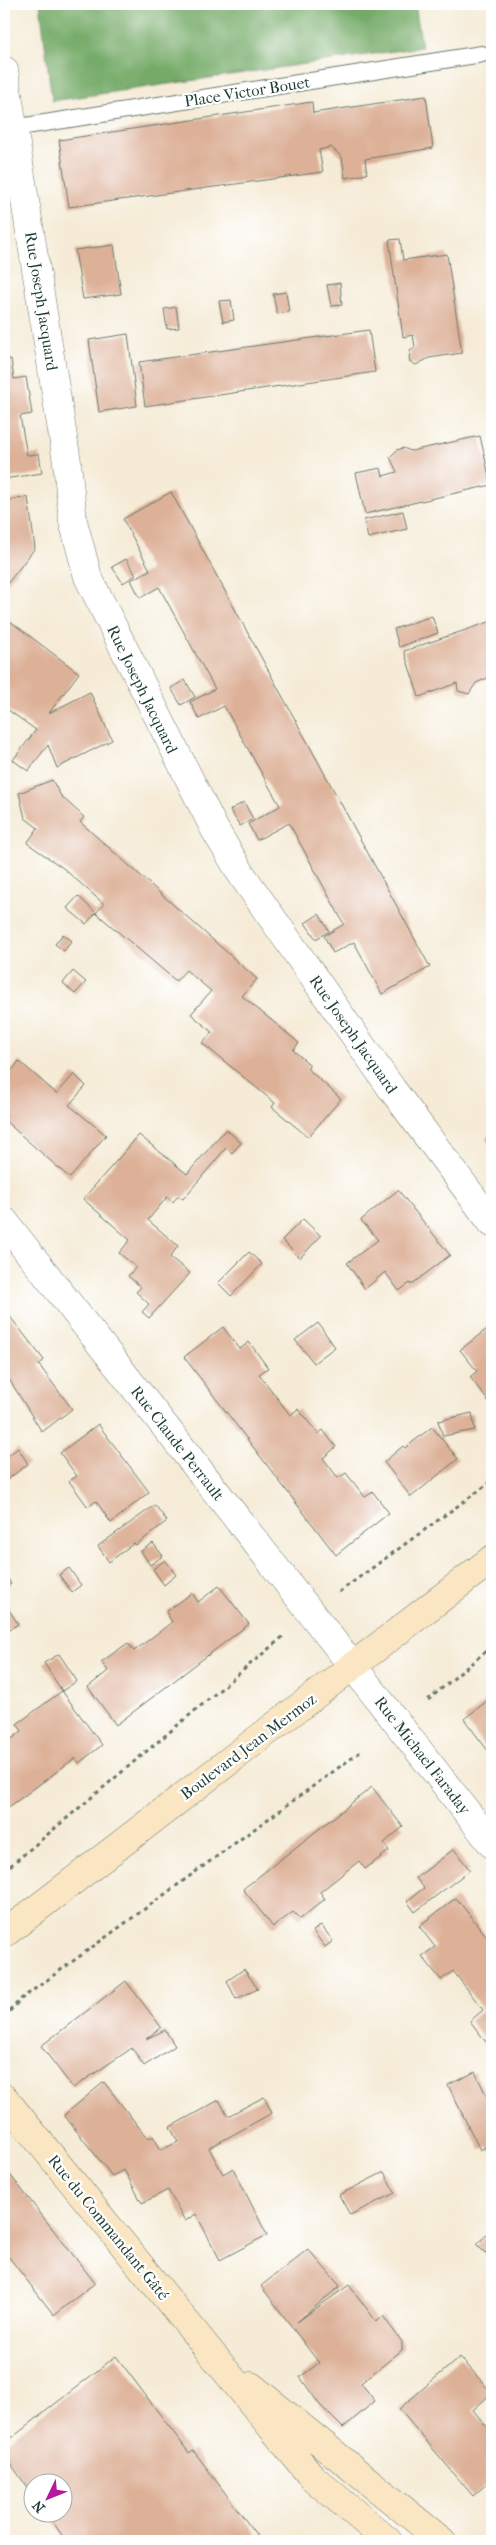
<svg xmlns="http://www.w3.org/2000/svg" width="496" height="2545" viewBox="0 0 496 2545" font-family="'IM FELL French Canon',serif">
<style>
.forest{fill:#74aa68;stroke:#4a744e}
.building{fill:#ddb198}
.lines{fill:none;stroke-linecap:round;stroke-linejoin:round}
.lane-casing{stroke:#6a7a6d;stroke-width:18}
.street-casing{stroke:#6a7a6d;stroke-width:29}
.secondary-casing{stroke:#6a7a6d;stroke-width:29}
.path{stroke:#6a7a6d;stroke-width:3;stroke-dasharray:4 4;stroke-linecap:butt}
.lane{stroke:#fff;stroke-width:16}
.street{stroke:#fff;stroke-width:28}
.secondary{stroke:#fbe6c3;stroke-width:28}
.labels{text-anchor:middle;stroke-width:4.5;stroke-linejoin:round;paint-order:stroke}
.street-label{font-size:16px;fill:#1f3d34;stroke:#fff}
</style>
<rect width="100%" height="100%" fill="#fff"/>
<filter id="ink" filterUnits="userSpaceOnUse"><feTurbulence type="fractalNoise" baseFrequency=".02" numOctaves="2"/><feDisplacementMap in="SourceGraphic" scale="10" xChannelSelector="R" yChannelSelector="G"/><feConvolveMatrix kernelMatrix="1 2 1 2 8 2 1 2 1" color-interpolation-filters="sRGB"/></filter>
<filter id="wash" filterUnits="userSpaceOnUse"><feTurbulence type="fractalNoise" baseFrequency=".0096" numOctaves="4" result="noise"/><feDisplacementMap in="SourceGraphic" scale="20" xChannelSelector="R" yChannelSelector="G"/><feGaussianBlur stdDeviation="1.12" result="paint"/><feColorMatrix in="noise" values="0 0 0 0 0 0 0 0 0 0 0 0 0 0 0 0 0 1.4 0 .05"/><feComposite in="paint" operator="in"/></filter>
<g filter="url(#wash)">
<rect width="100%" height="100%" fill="#f5ebd6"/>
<path class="forest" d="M40,4H415L422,47L52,101Z"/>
<g id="blocks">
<path class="building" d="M426,96L433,148L365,159L367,174L345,178L342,157L331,147L319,150L323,172L69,207L59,140L312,102L313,113Z
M400,239L403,260L447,254L462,353L429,358L416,365L409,361L410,351L415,347L413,335L403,337L389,240Z
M114,245L121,294L83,299L75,250Z
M340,283L342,305L331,306L327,285Z
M286,292L289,312L277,314L273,294Z
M231,300L234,320L223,322L219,301Z
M176,307L179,328L167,329L164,309Z
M369,330L375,372L145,406L139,362Z
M128,334L137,406L99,412L89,340Z
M11,359L14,379L26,377L32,414L20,416L27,455L39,454L42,473L4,479V360Z
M480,436L491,485L365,514L356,473L381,468L383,476L397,472L390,457L397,450L403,448L411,451Z
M171,492L430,967L382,994L354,942L333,953L324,936L344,924L289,823L257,840L248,824L280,806L224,706L199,719L190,702L215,689L159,587L140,598L131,580L150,570L123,519Z
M28,497L35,548L8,583L4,584V501Z
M403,511L407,529L368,538L364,520Z
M126,559L136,575L123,583L112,567Z
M432,616L438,633L399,647L394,629Z
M492,621V676L476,683L469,694L458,691L457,683L419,697L404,651Z
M11,622L79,673L49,713L90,692L112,740L57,768L48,745L28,771L13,760L36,730L4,707V631Z
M185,680L195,697L181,705L171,688Z
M52,780L61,796L84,817L80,822L257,979L242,996L299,1043L293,1050L310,1065L307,1068L341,1099L308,1137L272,1107L275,1103L202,1043L212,1032L191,1014L211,991L186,970L176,981L96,913L104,904L63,868L27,843L38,828L25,818L19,793Z
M244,802L253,819L240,826L230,810Z
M78,896L96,913L86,924L67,908Z
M319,914L329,931L316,939L305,923Z
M63,934L72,941L64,951L55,944Z
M73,971L86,982L75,994L63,983Z
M19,1061L57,1094L74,1074L86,1086L69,1105L106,1135L70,1178L4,1120L7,1115L4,1113V1081Z
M226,1129L241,1143L232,1153L226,1148L183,1199L178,1196L173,1202L167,1197L148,1220L178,1246L170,1257L190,1273L149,1318L142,1312L149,1304L136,1292L141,1287L128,1276L136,1267L119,1253L130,1240L83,1199L139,1135L187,1174Z
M492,1134V1147L486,1139Z
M398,1190L450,1255L411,1285L410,1283L399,1291L385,1272L365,1289L347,1263L378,1240L361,1220Z
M303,1219L321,1236L300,1258L282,1240Z
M249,1252L262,1264L231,1296L218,1283Z
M4,1309L44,1360L39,1365L72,1409L42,1432L4,1371Z
M318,1323L335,1347L314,1363L295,1340Z
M492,1325V1398L488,1401L470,1377L477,1371L460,1350Z
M223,1327L240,1349L249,1342L268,1368L259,1374L290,1415L298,1409L318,1434L323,1430L336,1447L323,1458L338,1478L346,1473L365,1497L373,1492L389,1513L336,1555L184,1357Z
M472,1413L475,1430L443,1436L438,1421Z
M98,1424L149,1492L111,1523L96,1501L88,1507L69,1481L77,1476L60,1453Z
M432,1427L458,1459L411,1497L384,1462L403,1446L405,1448Z
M18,1448L28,1464L4,1482V1459Z
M155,1505L167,1521L136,1545L134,1543L109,1562L98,1546Z
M153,1543L163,1556L150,1565L141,1551Z
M165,1560L176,1575L164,1585L153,1569Z
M69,1568L81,1585L72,1592L59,1575Z
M4,1572L11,1584L4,1588Z
M219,1586L249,1624L116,1725L88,1687L108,1671L101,1662L128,1643L134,1651L172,1622L166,1612L192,1593L198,1602Z
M4,1602L18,1624L7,1631L4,1626Z
M59,1654L77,1681L62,1691L44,1663Z
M62,1691L102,1745L79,1763L75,1758L9,1807L4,1800V1745L22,1731L17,1724Z
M492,1697V1756L464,1719Z
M372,1787L403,1827L384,1843L389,1851L365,1869L359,1861L320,1892L325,1899L300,1919L293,1912L273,1927L243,1889Z
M454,1849L470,1870L415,1912L407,1901L424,1888L416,1878Z
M456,1898L492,1943V2043L489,2046L470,2021L483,2010L468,1990L453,1971L441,1980L422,1956L435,1947L419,1926Z
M321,1925L333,1941L325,1947L313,1931Z
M244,1969L258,1989L236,1999L227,1981Z
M126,1981L161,2027L146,2039L165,2030L175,2046L144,2066L132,2048L73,2088L41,2046Z
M475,2072L492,2107V2152L488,2146L480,2150L448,2085Z
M104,2082L148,2139L153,2136L161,2150L178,2142L170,2127L219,2100L228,2116L264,2097L272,2113L209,2148L223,2174L233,2168L267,2235L220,2260L196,2214L185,2221L168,2190L142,2203L124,2170L112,2176L64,2115Z
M4,2167L95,2283L54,2315L4,2251Z
M384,2172L395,2193L350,2215L339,2195Z
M492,2229V2260L477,2245Z
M308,2249L340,2286L297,2322L349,2285L376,2321L383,2316L402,2342V2350L361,2383L375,2401L343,2428L319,2404L300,2377L319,2363L261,2286Z
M116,2356L189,2453L193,2450L261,2541H66L46,2512H62V2482H32V2494L4,2454V2444Z
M460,2357L492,2393L473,2410L492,2433V2479L473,2496L399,2409Z"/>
</g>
</g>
<g filter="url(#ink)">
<use href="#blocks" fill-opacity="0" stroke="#6a7a6d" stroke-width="1"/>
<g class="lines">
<g class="lane-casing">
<path id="lane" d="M13,128L482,54"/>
</g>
<g class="street-casing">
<path id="street" d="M4,70L67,462L73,521L88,577L215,830L242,875L392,1089L492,1223
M4,1221L492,1844"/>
</g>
<g class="secondary-casing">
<path id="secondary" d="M4,1934L492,1559
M4,2098L312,2477L388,2541
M251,2386L442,2541"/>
</g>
<path class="path" d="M339,1592L492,1481
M428,1700L492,1646
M4,1871L285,1635
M4,2017L21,1999L360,1752"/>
<use href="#lane" class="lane"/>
<use href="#street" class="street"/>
<use href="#secondary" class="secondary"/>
</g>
</g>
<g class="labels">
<g class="street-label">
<text transform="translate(247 91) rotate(-9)" y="6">Place Victor Bouet</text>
<text transform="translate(42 301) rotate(81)" y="6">Rue Joseph Jacquard</text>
<text transform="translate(143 689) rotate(64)" y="6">Rue Joseph Jacquard</text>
<text transform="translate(354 1034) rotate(55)" y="6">Rue Joseph Jacquard</text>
<text transform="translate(178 1443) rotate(52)" y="6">Rue Claude Perrault</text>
<text transform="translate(248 1746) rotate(-37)" y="6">Boulevard Jean Mermoz</text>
<text transform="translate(423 1755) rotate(52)" y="6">Rue Michael Faraday</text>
<text transform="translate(109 2227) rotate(51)" y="6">Rue du Commandant Gâté</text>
</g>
</g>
<rect width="496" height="2545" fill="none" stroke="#fff" stroke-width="20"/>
<g transform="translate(48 2498) rotate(227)"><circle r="24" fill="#ffffff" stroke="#a5b1ae"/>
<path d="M0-4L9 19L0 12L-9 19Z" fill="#b5179e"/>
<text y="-8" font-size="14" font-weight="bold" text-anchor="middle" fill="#1f3d34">N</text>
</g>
</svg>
